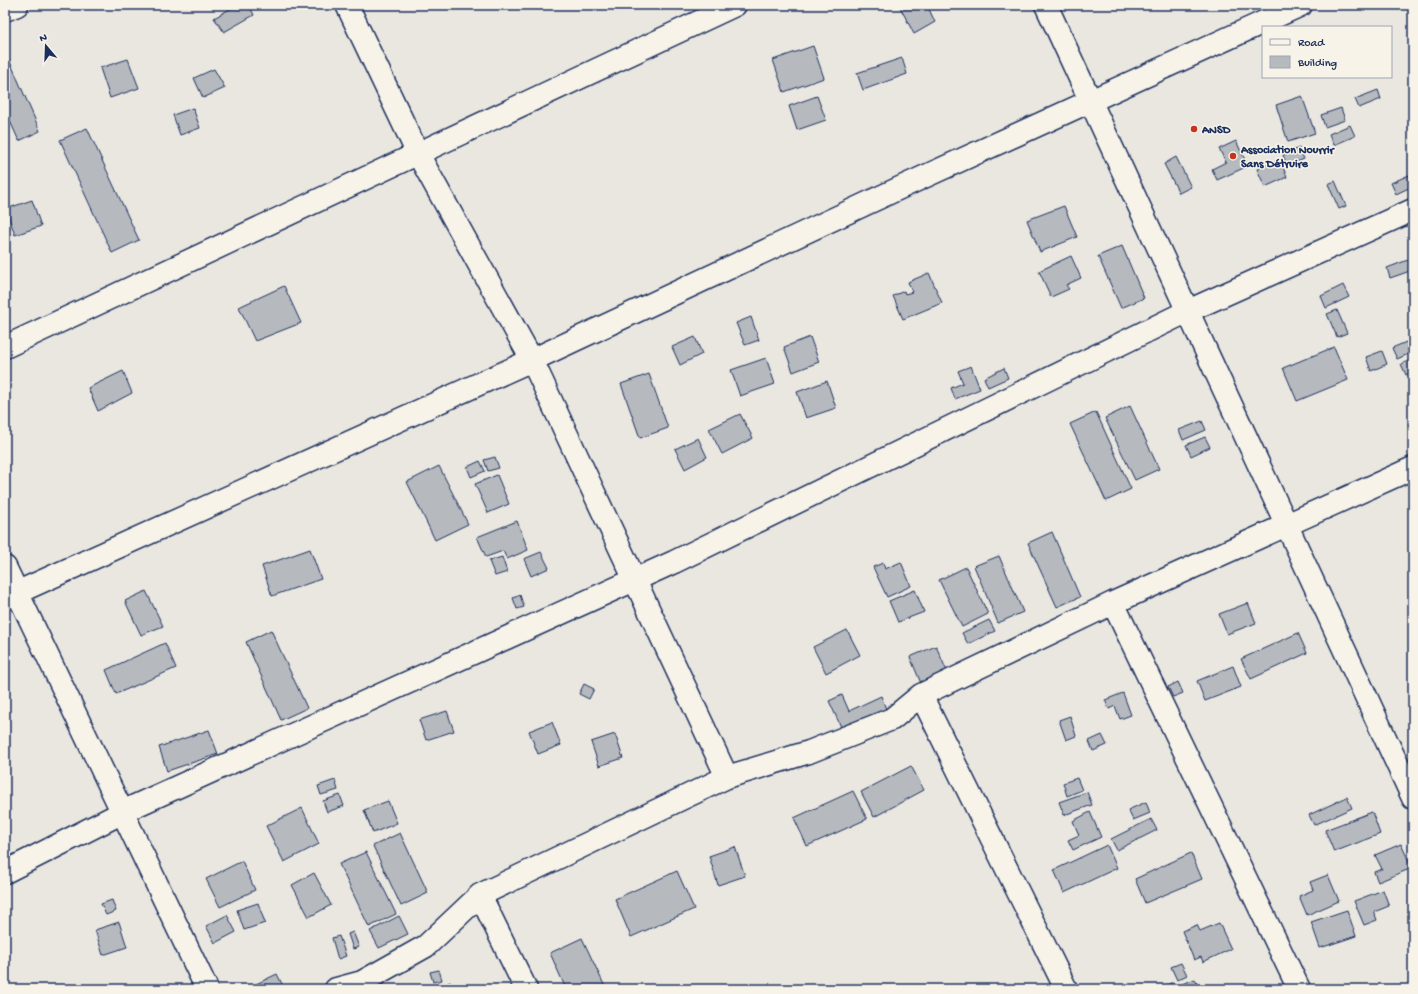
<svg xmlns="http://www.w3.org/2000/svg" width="1418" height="994" viewBox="0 0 1418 994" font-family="'Gochi Hand',sans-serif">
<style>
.building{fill:#b6babf;stroke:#1b2f5e}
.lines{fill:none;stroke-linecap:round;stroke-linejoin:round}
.minor-casing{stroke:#1b2f5e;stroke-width:25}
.minor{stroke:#f7f3e8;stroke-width:22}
.poi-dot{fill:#c8321e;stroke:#f7f3e8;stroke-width:1.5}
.labels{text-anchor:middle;stroke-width:3;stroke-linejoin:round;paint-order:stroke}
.poi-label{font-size:12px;font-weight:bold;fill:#1b2f5e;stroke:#f7f3e8;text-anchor:start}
</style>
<rect width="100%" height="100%" fill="#eae7e0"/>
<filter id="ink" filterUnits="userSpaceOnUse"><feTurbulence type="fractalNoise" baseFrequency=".025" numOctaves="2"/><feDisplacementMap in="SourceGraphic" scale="8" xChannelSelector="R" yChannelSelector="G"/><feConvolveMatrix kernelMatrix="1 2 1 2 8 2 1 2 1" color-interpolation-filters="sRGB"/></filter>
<g filter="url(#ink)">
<path class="building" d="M237,5H249L254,15L224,32L214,18Z
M899,5H927L935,22L914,34Z
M813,46L824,78L784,92L773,60Z
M8,57L40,131L19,141L5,110V58Z
M902,58L907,74L863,90L857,73Z
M128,59L139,88L110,98L100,68Z
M214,69L225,88L203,98L194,78Z
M1378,90L1381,99L1359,108L1355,99Z
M817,96L826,120L797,130L789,106Z
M1302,96L1315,133L1288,142L1276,105Z
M193,108L200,128L180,135L173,115Z
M1341,108L1345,120L1325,127L1321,115Z
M1350,125L1355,136L1334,145L1329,134Z
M87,128L139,240L112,253L60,140Z
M1236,141L1248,166L1217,180L1212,169L1226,162L1219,149Z
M1299,148L1304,159L1287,166L1283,155Z
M1176,157L1191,187L1179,193L1164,164Z
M1280,160L1287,177L1265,187L1257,169Z
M1409,175L1413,186L1396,194L1391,183Z
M1335,181L1346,206L1339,209L1328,184Z
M32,200L41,226L15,235L6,209Z
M1064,206L1077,237L1040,252L1027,220Z
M1122,246L1144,298L1121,308L1098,256Z
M1071,256L1081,278L1066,285L1069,289L1051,297L1039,271Z
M1413,258V270L1390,278L1387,268Z
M929,273L942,303L903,319L893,296L904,291L905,294L912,292L908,282Z
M1343,285L1349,297L1326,308L1321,296Z
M284,286L301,323L255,341L239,307Z
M1337,310L1347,333L1337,337L1327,314Z
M751,317L759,340L745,345L736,323Z
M695,337L702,354L680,365L672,347Z
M810,337L819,362L793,372L784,347Z
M1411,340L1413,352L1397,359L1392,348Z
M1334,347L1348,380L1297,401L1283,368Z
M1382,351L1387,364L1371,371L1366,357Z
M766,358L775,384L740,396L731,370Z
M1413,359V372L1406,375L1401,364Z
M971,366L980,389L955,399L951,388L963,383L958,371Z
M1004,368L1008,378L988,387L984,378Z
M123,371L132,393L98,411L88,388Z
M649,374L668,428L640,438L621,384Z
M827,381L836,408L806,418L797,392Z
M1130,406L1159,469L1135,480L1105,418Z
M1096,412L1131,489L1106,501L1070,424Z
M740,414L753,438L722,454L709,429Z
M1202,421L1206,430L1183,440L1179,430Z
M1205,437L1210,447L1191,456L1186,445Z
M698,438L707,457L685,469L675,449Z
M495,457L499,468L488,471L484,460Z
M480,461L485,471L471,477L467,467Z
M439,466L468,524L435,540L407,482Z
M497,475L509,504L488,513L475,484Z
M517,521L528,550L507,559L503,551L486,557L477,537Z
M1052,532L1080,597L1057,607L1028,543Z
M310,549L321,579L272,596L262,566Z
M541,552L549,568L531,576L524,559Z
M999,556L1023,612L998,623L974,566Z
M502,557L507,572L495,576L489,561Z
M901,562L911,586L887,597L873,567L883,563L885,569Z
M966,567L988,614L962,627L939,580Z
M915,590L924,612L898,622L889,601Z
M146,591L163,626L141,635L125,601Z
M520,595L524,607L517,609L513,598Z
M1248,603L1256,623L1227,634L1219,614Z
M989,620L995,631L968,644L962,633Z
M271,630L307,708L281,720L246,642Z
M847,630L860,655L826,673L813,647Z
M1298,633L1307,653L1251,679L1241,659Z
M165,643L176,668L116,694L106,670Z
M936,646L949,676L923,688L910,657Z
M1233,666L1241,687L1205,701L1197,681Z
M1178,682L1183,693L1173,697L1168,687Z
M584,684L594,689L589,699L579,694Z
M1123,693L1131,715L1120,719L1115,706L1109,709L1105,700Z
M842,695L849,711L881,696L886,709L842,729L829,701Z
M447,711L454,731L426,740L419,720Z
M1070,716L1076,736L1066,740L1059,720Z
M552,722L561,745L538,754L529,731Z
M209,730L218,754L167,771L159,747Z
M615,734L623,758L599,766L591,742Z
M1102,735L1107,745L1093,751L1089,741Z
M911,766L924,790L874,817L861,792Z
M1077,778L1082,790L1067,796L1063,783Z
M335,780L338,790L321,795L318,786Z
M853,791L867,819L807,846L794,818Z
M1087,792L1092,805L1064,815L1059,802Z
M340,795L344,806L327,812L323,801Z
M1347,797L1352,808L1314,825L1309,815Z
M388,801L397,823L373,833L364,810Z
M1146,802L1150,813L1133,820L1128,810Z
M302,808L319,844L284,862L266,826Z
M1090,812L1101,837L1073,850L1068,840L1079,835L1073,821Z
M1372,812L1380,834L1334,852L1325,830Z
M1151,819L1157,830L1117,850L1111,839Z
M400,833L428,893L401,906L373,846Z
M1401,844L1412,868L1378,882L1374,872L1382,869L1375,855Z
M1107,845L1117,868L1064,893L1054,870Z
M735,847L745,876L718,885L709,856Z
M366,852L396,914L369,927L339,864Z
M1191,853L1202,879L1145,903L1135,879Z
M242,861L255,890L220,907L206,879Z
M677,871L694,909L631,937L615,899Z
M314,873L331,905L309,917L292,885Z
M1328,875L1339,901L1307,915L1299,896L1313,890L1310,882Z
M1383,890L1389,906L1374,912L1377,920L1364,925L1354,901Z
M112,900L116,911L106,915L101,904Z
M258,903L265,923L244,930L237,910Z
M1347,910L1356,936L1320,948L1311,922Z
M227,915L236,932L215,943L206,926Z
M399,916L408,934L379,948L370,931Z
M119,922L127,947L103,955L95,930Z
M1219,923L1231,949L1203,962L1201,957L1194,960L1182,931L1197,925L1200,931Z
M353,932L359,947L353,949L348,934Z
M339,936L346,956L338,959L332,938Z
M582,938L606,989H566L550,953Z
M1181,963L1187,975L1177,980L1171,967Z
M439,970L442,980L433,982L430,972Z
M277,974L283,986L276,989H256L254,985Z
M1195,979L1199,989H1185L1182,984Z
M450,982L454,989H436Z
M1173,982L1177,989H1164L1163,987Z"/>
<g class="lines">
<g class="minor-casing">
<path id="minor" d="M347,5L418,154L532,360L727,777
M1046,5L1413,798
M5,10L17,5
M5,347L735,5
M5,567L207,989
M5,598L532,360L904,186L1301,5
M1113,603L1299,989
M921,695L1066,989
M5,872L135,806L674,562L1188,311L1413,210
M480,895L526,989
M336,989L362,982L426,946L480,895L727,777L809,752L892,719L921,695L1113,603L1413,468"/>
</g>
<use href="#minor" class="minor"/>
</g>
</g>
<g class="poi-dot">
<circle cx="1194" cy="129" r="4"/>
<circle cx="1233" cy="156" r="4"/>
</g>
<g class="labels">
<g class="poi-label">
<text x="1202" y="133">ANSD</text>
<text x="1241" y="153">Association Nourrir<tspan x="1241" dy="14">Sans Détruire</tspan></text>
</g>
</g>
<rect width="1418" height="994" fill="none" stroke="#f7f3e8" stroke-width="20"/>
<rect x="10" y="10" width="1398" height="974" fill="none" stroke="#1b2f5e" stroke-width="1.5" filter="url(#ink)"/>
<rect x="1262" y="26" width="130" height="52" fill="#f7f3e8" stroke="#9fa5b1"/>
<rect x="1270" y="39" width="20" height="6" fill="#f7f3e8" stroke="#9fa5b1"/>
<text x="1298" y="46" font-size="12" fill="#1b2f5e">Road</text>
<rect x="1270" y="56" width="20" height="12" fill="#b6babf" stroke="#9fa5b1"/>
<text x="1298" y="66" font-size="12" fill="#1b2f5e">Building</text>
<g transform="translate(46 46) rotate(341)" stroke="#f7f3e8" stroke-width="3" paint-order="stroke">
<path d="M0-3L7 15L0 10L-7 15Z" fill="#1b2f5e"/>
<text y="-6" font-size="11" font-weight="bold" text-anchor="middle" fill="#1b2f5e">N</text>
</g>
</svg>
